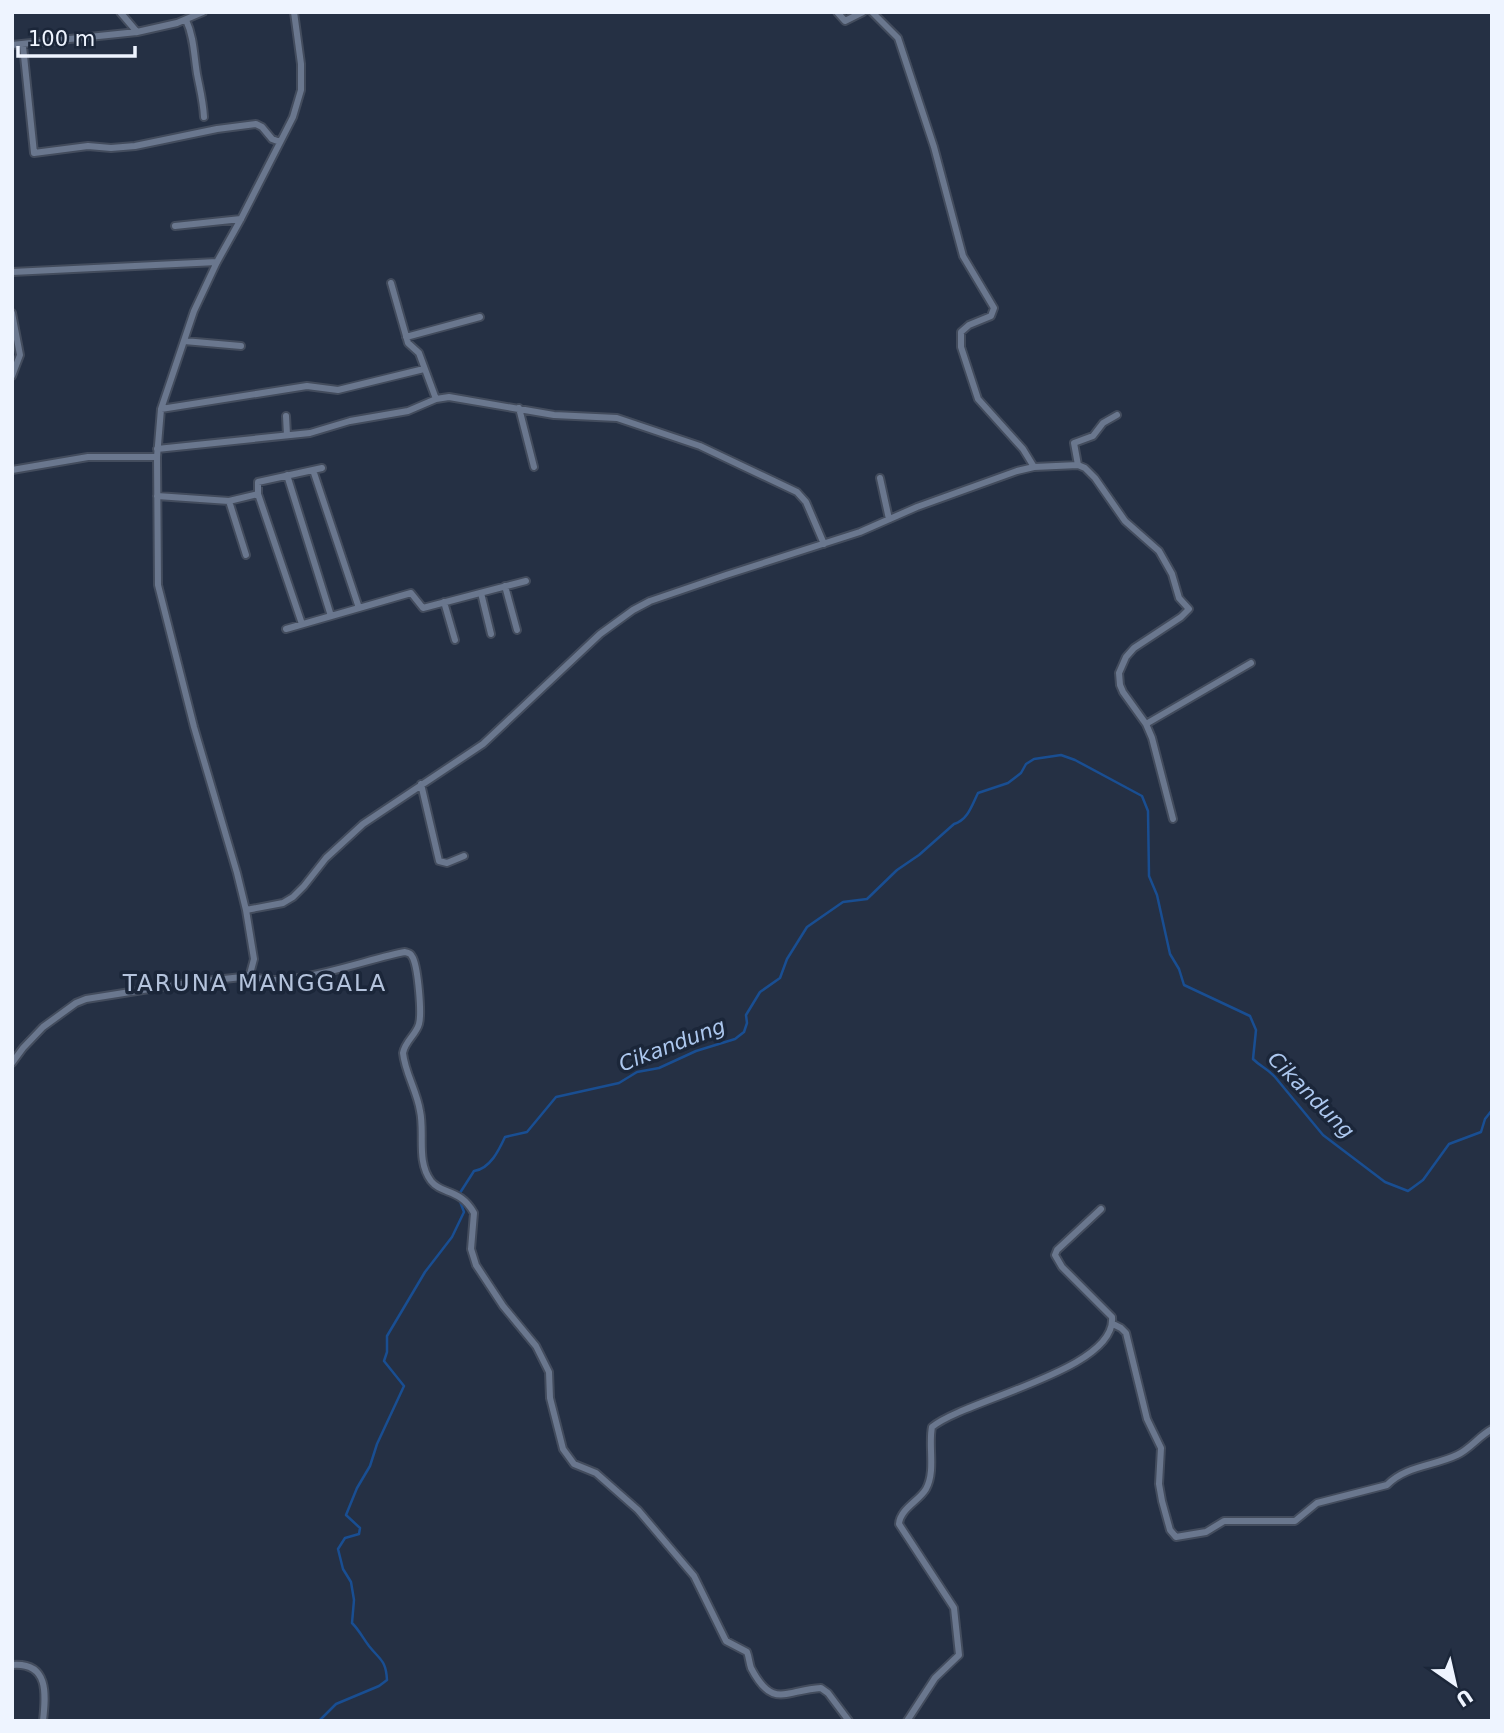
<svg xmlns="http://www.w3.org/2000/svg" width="1504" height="1733" viewBox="0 0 1504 1733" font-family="'DejaVu Sans',sans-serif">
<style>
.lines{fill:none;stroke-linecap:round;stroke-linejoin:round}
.stream{stroke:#194e92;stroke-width:2.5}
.street-casing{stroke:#434c5d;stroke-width:10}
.street{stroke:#6a778e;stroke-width:6}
.labels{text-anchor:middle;stroke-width:7;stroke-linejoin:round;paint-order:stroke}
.water-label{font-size:21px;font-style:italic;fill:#acc7ee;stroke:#1b2639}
.quarter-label{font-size:23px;letter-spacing:2px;fill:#b4c3dc;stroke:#1b2639}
</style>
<rect width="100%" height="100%" fill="#253044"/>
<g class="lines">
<path class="stream" d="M319,1721L336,1704L379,1686L387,1680C386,1660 380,1660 369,1646C363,1638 359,1630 352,1623L354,1600L351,1582L343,1569L338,1549L345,1538L359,1534L360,1528L346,1515L357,1488L370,1466L377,1444L404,1386L384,1361L387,1352V1336L425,1272L452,1237L464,1212L458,1196L474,1171C490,1169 499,1150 505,1137L527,1132L556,1097L619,1083L637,1072L659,1068L696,1051L735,1039L744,1032L747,1023L746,1015L760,992L780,978L787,959L807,927L843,902L867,899L897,870L919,855L954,824C968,820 972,805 978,793L1008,783L1021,773L1026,764L1034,759L1061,755L1075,760L1142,796L1148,811L1149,876L1157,895L1170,954L1179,969L1184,985L1250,1016L1256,1030L1253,1059C1261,1067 1268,1069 1275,1077L1323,1135L1385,1182L1408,1191L1423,1180L1449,1144L1481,1132L1485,1119L1492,1110"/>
<g class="street-casing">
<path id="street" d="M120,12L137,32
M837,12L845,21L863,12
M872,12L898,38L934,147L963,256L994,308L991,316L969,325L961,332V347L978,399L1023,449L1034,467
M186,20C194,37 194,56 197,74C200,90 203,100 204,117
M12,45L137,32L177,23L203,12
M23,46L34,153L88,146L111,148L135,146L217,129L256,124L262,127L272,139L280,142
M175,226L241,219
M12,272L217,262
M391,283L408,343L419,353L436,399
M12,313L20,355L12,376
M406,337L480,317
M184,341L241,346
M519,408L534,467
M161,409L307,386L338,390L424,369
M286,416L287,435
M157,449L310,433L350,421L408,411L436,399L449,397L554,415L617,418L700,446L797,492L806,502L824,544
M1078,465L1074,443L1093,436L1103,423L1117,415
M12,470L88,457H157
M287,475L331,616
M880,478L889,519
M258,494L302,624
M157,496L229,501L246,555
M229,501L258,494V482L322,468
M505,586L517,630
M481,593L491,634
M444,602L455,640
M359,608L411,593L423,608L526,581
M286,629L359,608L313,470
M1146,724L1251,663
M421,784L439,861L447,863L464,856
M246,910L283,903L293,897L304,886L326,858L363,824L483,744L600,634L633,610L650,601L726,575L860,532L917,507L1017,471L1034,467L1078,465L1085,468L1095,478L1125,521L1159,551L1172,574L1179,598L1189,609L1181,617L1134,648L1126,657L1119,673L1120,685L1123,692L1146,724L1152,738L1173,819
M250,974C277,994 368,958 405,952C411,954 410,953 413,958C418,969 422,1013 419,1024C416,1035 405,1041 403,1053C405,1073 417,1091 420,1111C425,1133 416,1161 431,1181C442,1195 460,1188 474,1213L471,1249L476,1265L503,1306L536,1346L549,1372L550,1398L563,1449L574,1464L596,1473L638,1510L694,1576L726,1641L747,1652C749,1657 749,1662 751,1668C773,1710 785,1690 821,1688L828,1693L849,1721
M12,1063L23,1048L43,1027L76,1003L86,999L187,983L242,977L250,974L254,959L246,910L237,873L194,727L158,585L157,457L161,409L194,311L217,262L241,219L293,117L301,90V64L294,12
M1113,1324L1121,1328L1126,1333L1147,1419L1161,1448L1159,1484L1162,1501L1170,1530L1176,1537L1206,1532L1224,1521H1295L1317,1503L1387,1485C1405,1466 1434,1466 1457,1455C1470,1449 1479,1436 1492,1429
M12,1665C49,1662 46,1694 43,1721
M907,1721L935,1678L959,1655L954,1608L899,1524C900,1509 919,1501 926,1489C936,1471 928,1445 932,1427C966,1399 1117,1370 1112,1317L1062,1267L1055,1255L1057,1250L1101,1209"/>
</g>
<use href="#street" class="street"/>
</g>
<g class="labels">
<g class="water-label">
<text transform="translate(672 1045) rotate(-21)" y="7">Cikandung</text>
<text transform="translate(1311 1095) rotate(45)" y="7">Cikandung</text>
</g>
<g class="quarter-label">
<text x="255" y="991">TARUNA MANGGALA</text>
</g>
</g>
<rect width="1504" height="1733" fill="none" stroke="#eef4ff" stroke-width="28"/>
<g transform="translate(1455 1684) rotate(146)" stroke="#1b2639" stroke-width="5" paint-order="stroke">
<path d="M0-5L12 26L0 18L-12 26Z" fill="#eef4ff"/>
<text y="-10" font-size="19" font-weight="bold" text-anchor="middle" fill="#eef4ff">U</text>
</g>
<path d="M18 46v10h117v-10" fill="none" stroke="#eef4ff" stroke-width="3.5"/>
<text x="28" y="46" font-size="21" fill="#eef4ff" stroke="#1b2639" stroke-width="5" paint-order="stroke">100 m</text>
</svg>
